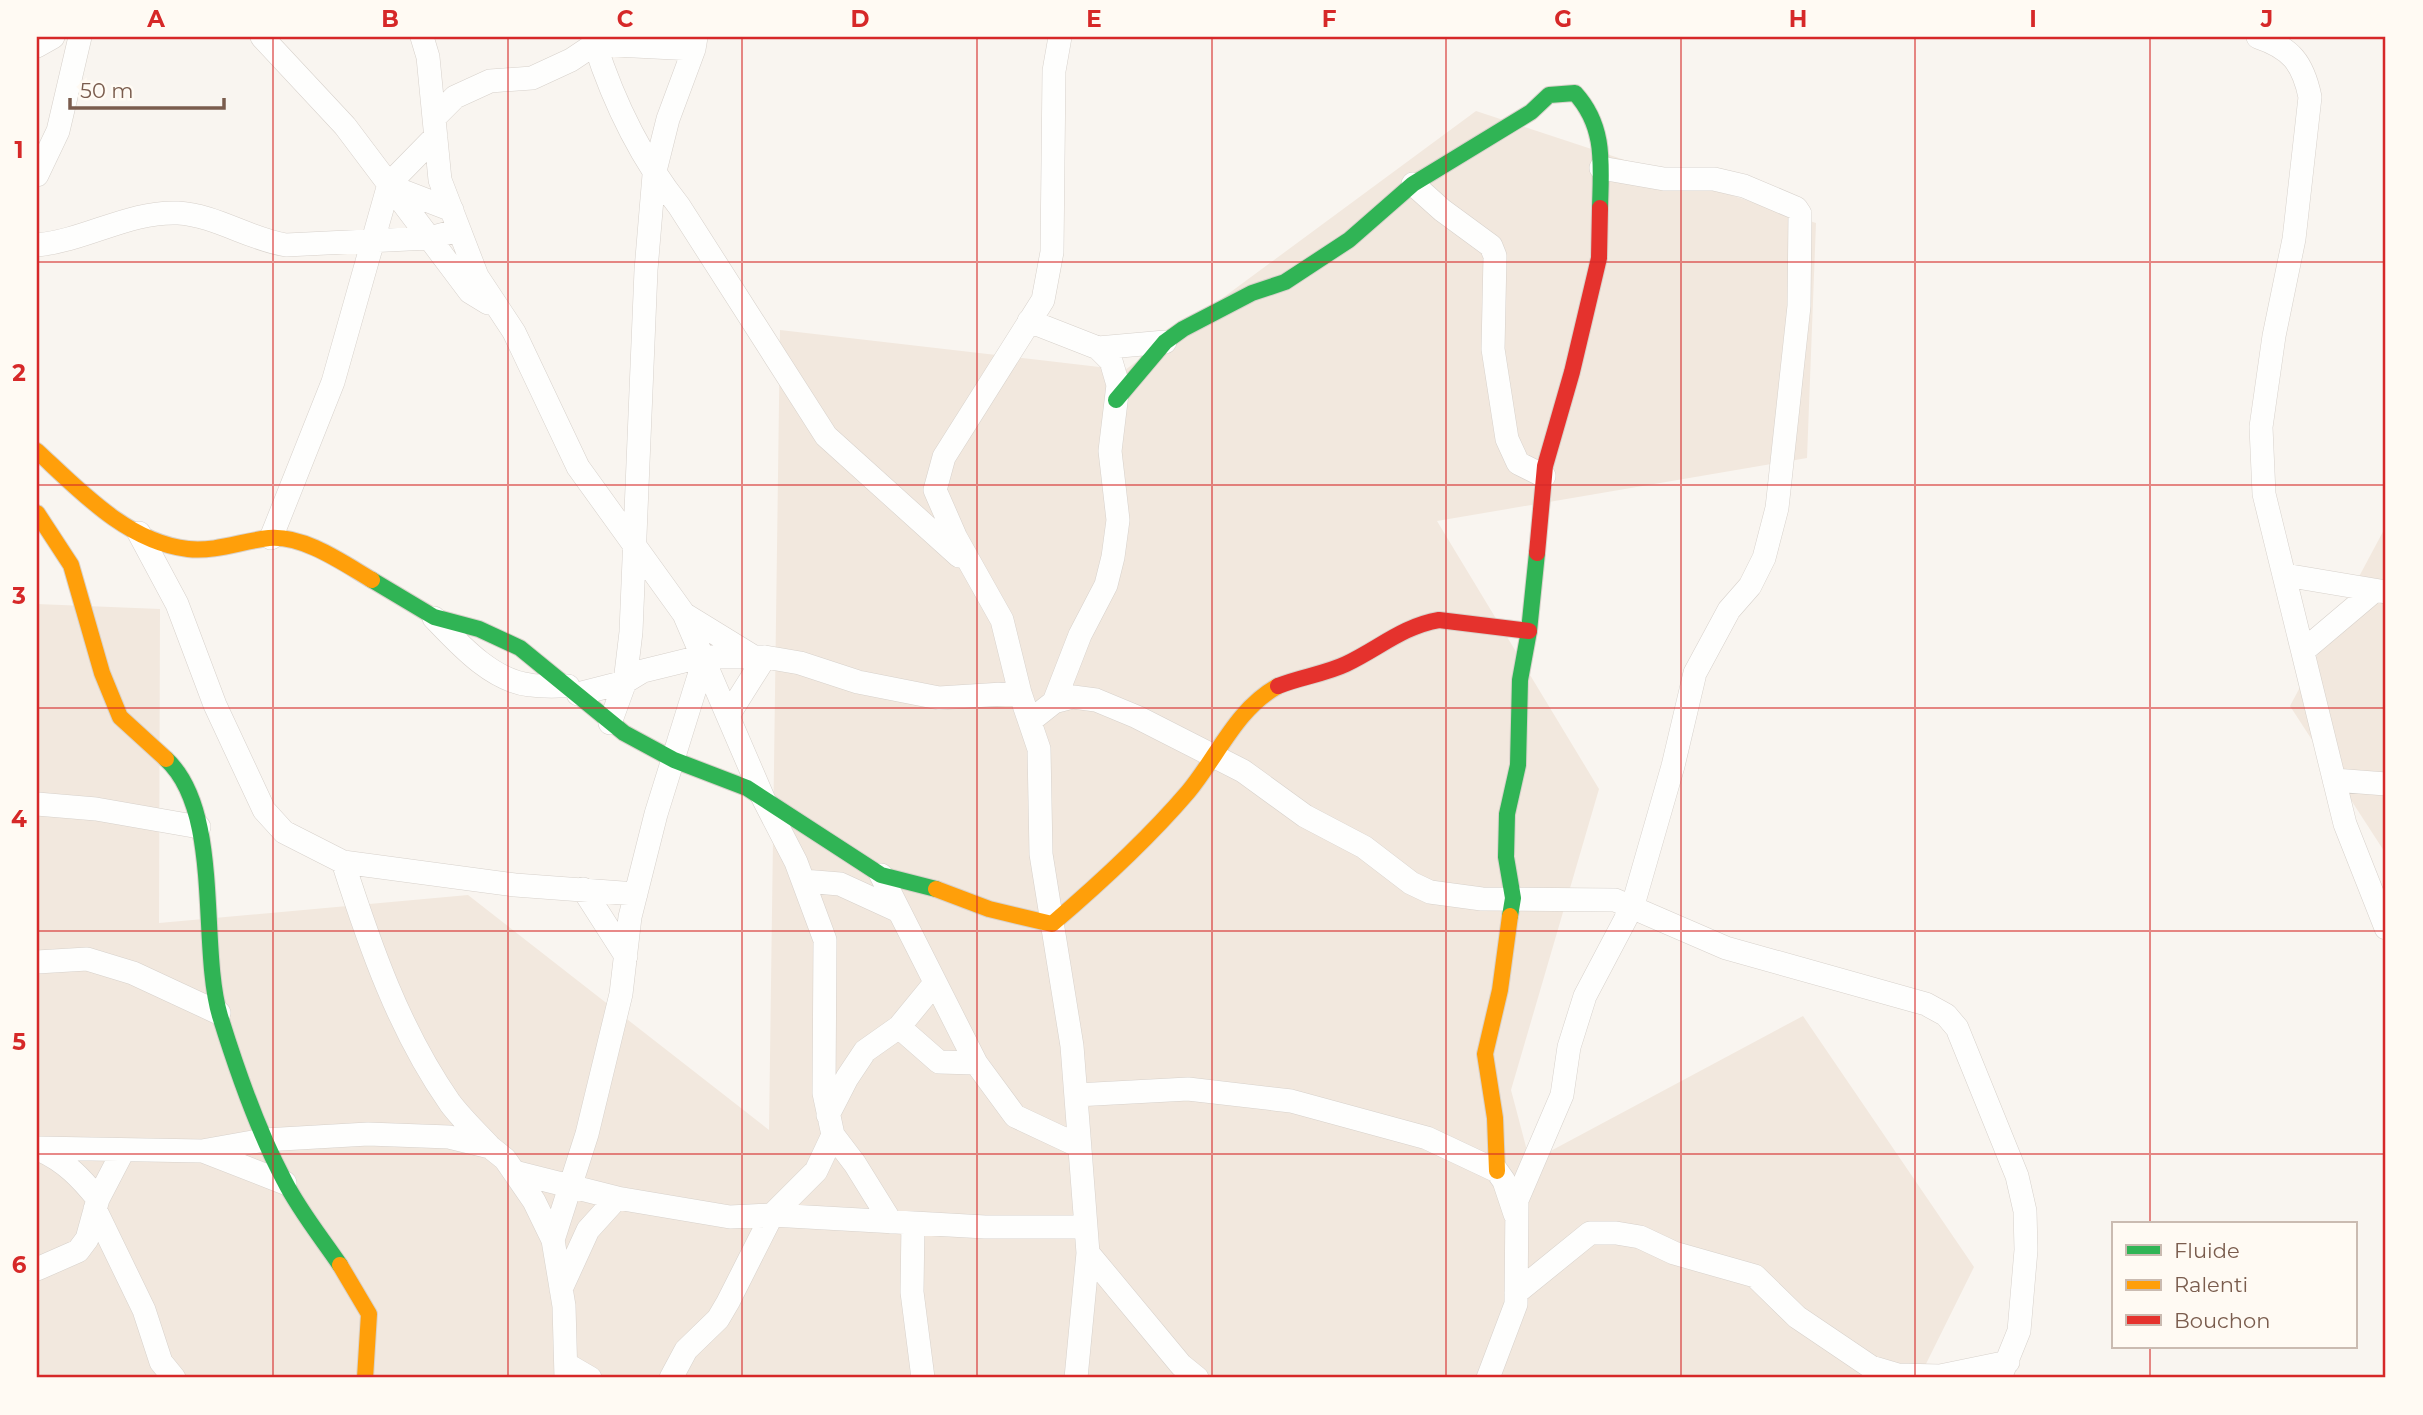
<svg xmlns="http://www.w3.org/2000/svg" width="2423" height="1415" viewBox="0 0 2423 1415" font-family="Montserrat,sans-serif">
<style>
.residential{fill:#f2e8de}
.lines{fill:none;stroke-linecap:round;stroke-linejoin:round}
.street-casing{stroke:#d7d1cb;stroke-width:24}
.fast-casing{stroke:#d9d2cb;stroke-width:18}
.slow-casing{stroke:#d9d2cb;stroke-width:18}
.jam-casing{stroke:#d9d2cb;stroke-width:18}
.street{stroke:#fefefd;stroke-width:23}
.fast{stroke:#30b455;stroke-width:16}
.slow{stroke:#ff9f0a;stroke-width:16}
.jam{stroke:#e5322d;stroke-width:16}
.grid{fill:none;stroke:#d62828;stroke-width:2;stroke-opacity:0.55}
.neatline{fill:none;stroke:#d62828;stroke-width:2.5}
.grid-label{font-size:23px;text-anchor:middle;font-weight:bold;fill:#d62828}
</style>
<rect width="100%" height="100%" fill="#f9f5f0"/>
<path class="residential" d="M1476,111L1816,223L1807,458L1437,521L1599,789L1511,1090L1530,1162L1803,1016L1974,1267L1919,1378H37V604L160,609L159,923L468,895L769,1130L780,330L1125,370Z
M2386,526V854L2290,706Z"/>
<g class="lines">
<g class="street-casing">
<path id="street" d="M262,37L345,126L470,292L488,303
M422,37L428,57L440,180L477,276L514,332L578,467L684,614L764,800L796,862L825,940L824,1093L833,1135L855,1164L891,1222
M597,37L595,44C614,103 640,157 679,206L826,436L959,556
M1060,37L1054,71L1052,252L1043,300L944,457L935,490L956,538L1002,620L1020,693L1039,749L1041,854L1072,1046L1088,1253L1076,1378
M2258,37C2291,48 2303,63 2310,97L2294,239L2274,336L2261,427L2264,494L2345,824L2386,928
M37,46L53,37
M434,118L455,97L490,81L532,78L571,60L595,44L694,49
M37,175L58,131L80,37
M1413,184L1442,210L1491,246L1495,256L1493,349L1507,439L1518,463L1544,476
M392,187L452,210
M37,245C87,240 129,211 178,213C215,215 249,239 286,245L429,238L459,230
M1029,321L1098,348L1111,361L1118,385L1110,451L1118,520L1113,557L1106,585L1080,635L1054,702
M1098,348L1165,342
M139,533L177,604L215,705L264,810L284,832L343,862L515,885L636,894
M271,538L333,382L389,184L436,136
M2285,575L2386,592
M684,614L754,657
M434,618C459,644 492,681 530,685C543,687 556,686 568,686
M2303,651L2374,591
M578,694L625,682L643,671L700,657H765L800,663L858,682L939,698L1020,693
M729,714L765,657
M1030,721L1054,702L1073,697L1096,700L1137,717L1243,771L1305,816L1364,847L1411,883L1430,892L1482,899L1615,900L1726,948L1926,1004L1946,1015L1957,1028L2017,1176L2025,1211L2026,1250L2019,1331L2000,1378
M610,723L625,682L631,632L646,270L654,175L668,119L694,49L696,37
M2334,780L2386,784
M37,804L96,809L199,827
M343,862C370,946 399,1030 450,1103C462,1119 477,1133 490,1147
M881,875L976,1063L1015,1116L1079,1146
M803,881L840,884L899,911
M583,889L626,956
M37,962L87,959L133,973L219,1013
M899,1027L939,1062L976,1063
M1076,1095L1188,1089L1291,1101L1427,1138L1497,1171L1504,1181L1515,1214
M828,1115L847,1078L865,1051L899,1027L935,983
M37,1148L202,1151L264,1140L368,1134L449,1137L490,1147L505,1159L534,1201L553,1240L564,1306L566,1378
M40,1150C65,1161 81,1178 98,1199
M203,1151L285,1183
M514,1172L617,1198L730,1217L772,1215L985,1227H1086
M95,1209L144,1310L161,1362L174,1378
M913,1223L912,1292L923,1378
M553,1240L587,1134L621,994L630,917L656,814L703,663
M1088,1253L1181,1365L1197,1378
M37,1269L78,1251L87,1239L98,1199L123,1151
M561,1289L588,1230L617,1198
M1516,1293L1590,1233H1616L1640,1237L1674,1253L1755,1276L1797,1317L1871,1367L1898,1375L1940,1376L2008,1362
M566,1364L590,1378
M671,1378L686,1350L718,1319L728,1302L772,1215L816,1171L833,1135
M1488,1378L1516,1304L1517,1200L1562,1095L1569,1047L1585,996L1633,905L1673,766L1695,673L1729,610L1750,586L1764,558L1777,508L1799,306L1800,214L1796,208L1744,186L1714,179H1664L1601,168"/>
</g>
<g class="fast-casing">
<path id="fast" d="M1116,400L1165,342L1183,329L1252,293L1285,282L1349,240L1413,184L1531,112L1549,95L1575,93C1606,127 1601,165 1600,208
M372,580L434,617L479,629L520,648L624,733L674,760L747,788L881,875L936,889
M166,759C223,811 199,946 220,1016C237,1071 257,1129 284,1180C299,1210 321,1237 340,1265
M1510,916L1513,898L1506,857L1507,814L1518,765L1520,680L1529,631L1537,553"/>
</g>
<g class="slow-casing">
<path id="slow" d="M37,451C79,490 127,542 188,549C216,552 242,541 269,538C304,535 343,563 372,580
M37,513L71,565L102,673L120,717L166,759
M936,889L989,909L1052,924C1100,883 1147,840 1188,792C1218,756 1236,709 1278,686
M1497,1171L1495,1118L1485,1054L1500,990L1510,916
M340,1265L369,1314L365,1378"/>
</g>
<g class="jam-casing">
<path id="jam" d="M1537,553L1545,466L1572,372L1599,258L1600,208
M1278,686C1300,677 1325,674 1346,664C1378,649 1403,626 1439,620L1529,631"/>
</g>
<use href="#street" class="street"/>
<use href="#fast" class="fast"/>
<use href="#slow" class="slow"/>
<use href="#jam" class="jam"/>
</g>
<path class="grid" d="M273,37V1378M508,37V1378M742,37V1378M977,37V1378M1212,37V1378M1446,37V1378M1681,37V1378M1915,37V1378M2150,37V1224M37,262H2386M37,485H2386M37,708H2386M37,931H2386M37,1154H2386M2150,1347V1378"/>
<rect width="2423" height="1415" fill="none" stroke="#fffaf3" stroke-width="77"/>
<rect x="2112" y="1222" width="245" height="126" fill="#fffaf3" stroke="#cabbb1" stroke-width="2"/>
<rect x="2126" y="1245" width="35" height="10" fill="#30b455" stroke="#cabbb1" stroke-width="2"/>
<text x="2174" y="1258" font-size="21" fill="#7a5c4d">Fluide</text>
<rect x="2126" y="1280" width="35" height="10" fill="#ff9f0a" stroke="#cabbb1" stroke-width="2"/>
<text x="2174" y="1292" font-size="21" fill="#7a5c4d">Ralenti</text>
<rect x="2126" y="1315" width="35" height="10" fill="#e5322d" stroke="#cabbb1" stroke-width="2"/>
<text x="2174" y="1328" font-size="21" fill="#7a5c4d">Bouchon</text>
<path d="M70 98v10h154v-10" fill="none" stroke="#7a5c4d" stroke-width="3.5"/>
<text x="80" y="98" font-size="21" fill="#7a5c4d" stroke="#fffaf3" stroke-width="5" paint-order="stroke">50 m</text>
<rect x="38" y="38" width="2346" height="1338" class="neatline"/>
<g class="grid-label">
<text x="156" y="27">A</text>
<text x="390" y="27">B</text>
<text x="625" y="27">C</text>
<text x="860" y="27">D</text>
<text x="1094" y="27">E</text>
<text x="1329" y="27">F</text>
<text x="1563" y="27">G</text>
<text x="1798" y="27">H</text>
<text x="2033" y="27">I</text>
<text x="2267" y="27">J</text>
<text x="19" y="158">1</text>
<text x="19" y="381">2</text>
<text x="19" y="604">3</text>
<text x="19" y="827">4</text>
<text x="19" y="1050">5</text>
<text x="19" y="1273">6</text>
</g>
</svg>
